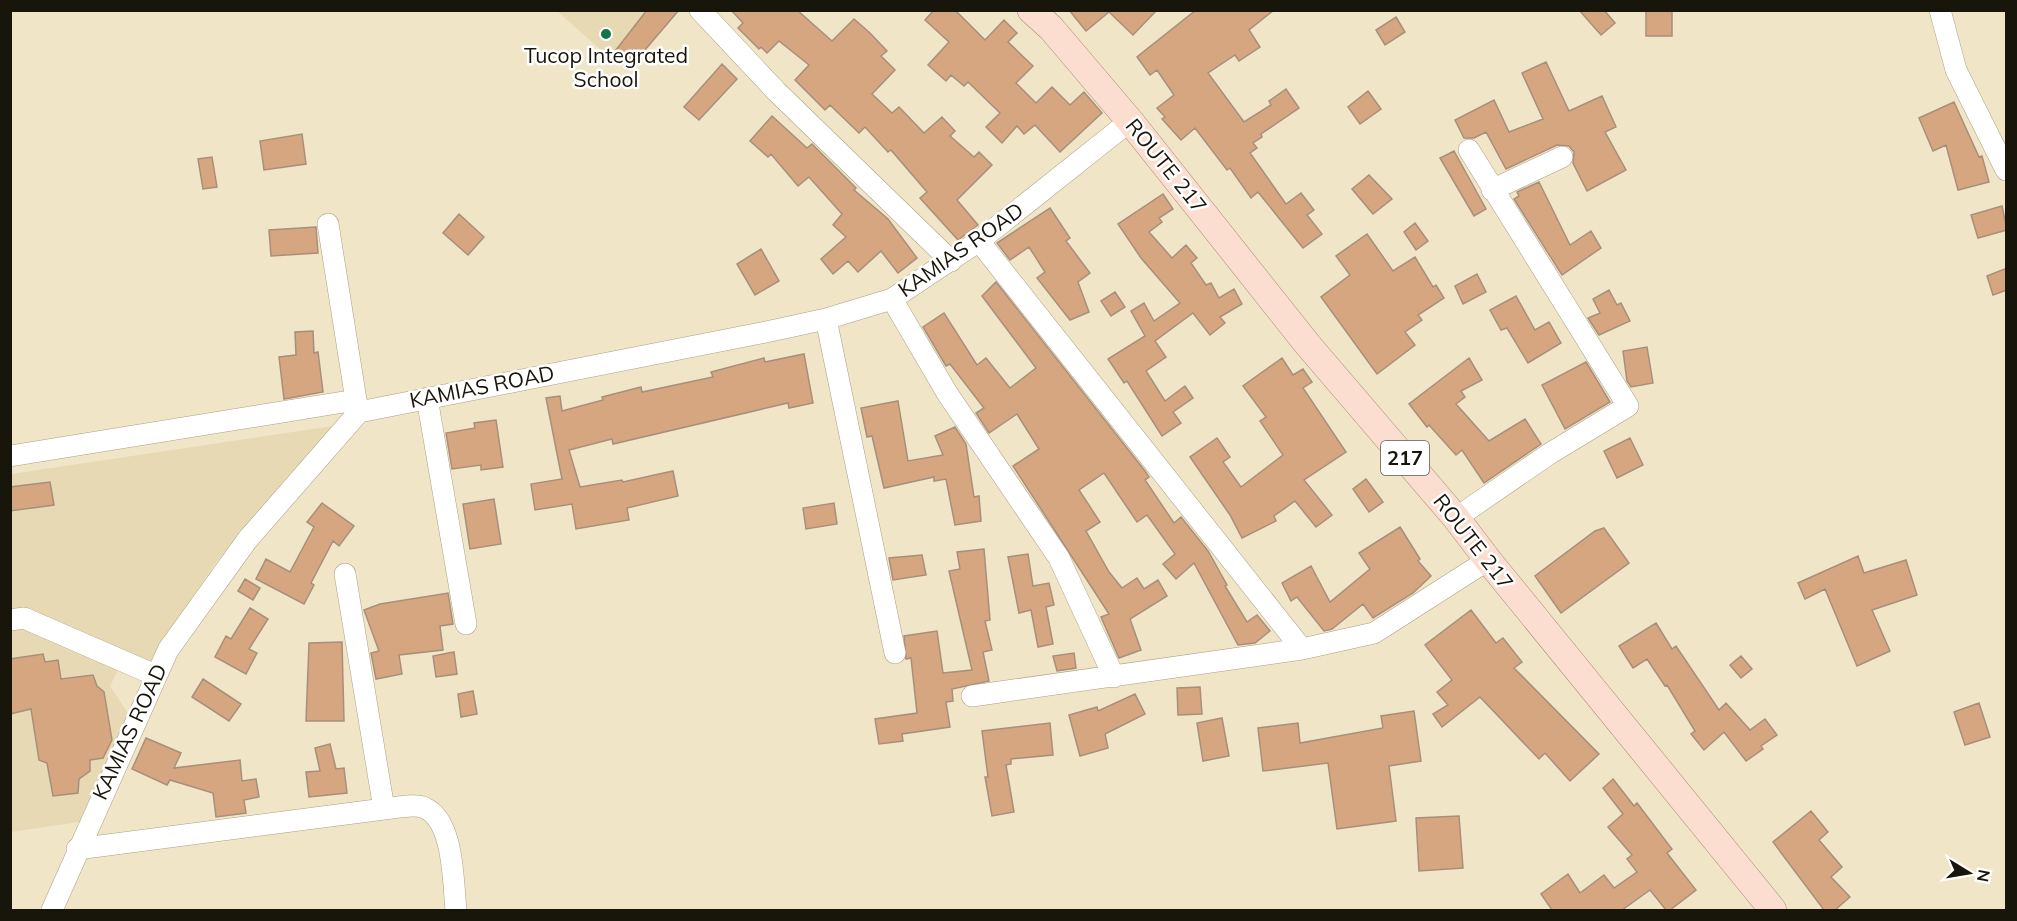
<svg xmlns="http://www.w3.org/2000/svg" width="2017" height="921" viewBox="0 0 2017 921" font-family="Mulish,sans-serif">
<style>
.built{fill:#e6d9b3}
.building{fill:#d6a680;stroke:#a88f7b;stroke-width:1.5}
.lines{fill:none;stroke-linecap:round;stroke-linejoin:round}
.minor-casing{stroke:#aaa083;stroke-width:22}
.major-casing{stroke:#aa8977;stroke-width:28}
.minor{stroke:#fff;stroke-width:21}
.major{stroke:#fbded0;stroke-width:27}
.poi-dot{fill:#14754b;stroke:#fff;stroke-width:2}
.labels{text-anchor:middle;stroke-width:5;stroke-linejoin:round;paint-order:stroke}
.shield{fill:#fff;stroke:#5d5b54;stroke-width:1.5}
.shield-label{font-size:20px;font-weight:bold;fill:#18150a}
.poi-label{font-size:21px;fill:#18150a;stroke:#fff}
.street-label{font-size:21px;fill:#18150a;stroke:#fff}
</style>
<rect width="100%" height="100%" fill="#f0e5c7"/>
<path class="built" d="M557,11H650L609,57Z
M333,426L214,565L147,667L123,660L110,686L129,715L79,822L11,832V474Z"/>
<path class="building" d="M647,10H679L633,64L616,50Z
M731,10H797L832,41L854,19L870,33L887,51L881,56L895,70L872,94L892,113L899,107L924,133L942,117L955,131L950,136L974,157L979,152L992,165L957,200L978,225L958,240L920,198L927,192L891,150L888,152L865,127L859,133L830,105L825,110L795,80L809,65L779,41L767,53L761,47L759,49L738,28L743,23Z
M934,10H955L985,40L1004,20L1017,33L1008,42L1033,66L1016,83L1036,103L1052,87L1070,105L1084,92L1102,113L1060,152L1035,125L1024,134L1017,126L1002,143L986,127L1000,113L968,82L964,86L951,75L946,81L928,65L949,42L925,20Z
M1069,10H1157L1133,35L1109,12L1086,31Z
M1196,10H1274L1249,30L1260,47L1239,61L1235,55L1208,73L1244,122L1271,105L1269,101L1286,89L1299,108L1261,134L1262,137L1253,143L1257,148L1250,153L1286,204L1301,193L1314,210L1307,215L1322,234L1303,248L1258,192L1251,198L1230,168L1227,170L1195,128L1181,140L1162,119L1165,117L1157,108L1174,95L1157,70L1150,75L1137,57Z
M1579,10H1604L1615,23L1601,35Z
M1646,10H1672V36H1646Z
M1396,17L1405,32L1385,45L1376,30Z
M1546,62L1569,111L1602,96L1616,127L1605,132L1626,170L1587,191L1573,163L1574,152L1569,146L1557,145L1506,169L1486,132L1474,138H1464L1455,120L1494,100L1509,132L1543,119L1522,73Z
M722,64L737,79L699,120L684,107Z
M1368,91L1381,109L1360,124L1348,107Z
M1954,102L1979,157L1982,156L1989,182L1958,190L1946,145L1933,151L1919,118Z
M772,116L807,148L812,144L856,188L854,190L888,219L917,258L898,273L881,251L858,272L848,261L833,274L821,259L846,237L833,225L842,214L809,177L798,186L771,154L768,157L750,141Z
M302,134L306,164L264,170L260,141Z
M1454,151L1486,209L1474,216L1440,158Z
M212,157L217,187L203,189L198,159Z
M1369,175L1392,199L1373,214L1352,189Z
M1539,182L1570,245L1591,231L1601,248L1562,275L1514,199L1519,196L1517,192Z
M1163,194L1173,209L1159,218L1162,222L1149,232L1172,258L1186,245L1197,258L1191,263L1206,285L1211,283L1219,298L1234,289L1242,304L1220,317L1225,323L1210,335L1193,313L1155,341L1166,357L1146,371L1165,401L1185,386L1193,398L1173,412L1181,423L1162,436L1127,381L1124,383L1108,359L1145,336L1131,311L1144,303L1154,321L1180,303L1141,258L1118,224Z
M2002,206L2007,230L1978,238L1971,215Z
M1050,208L1070,238L1066,241L1090,273L1078,282L1089,312L1070,320L1037,278L1045,272L1029,247L1010,260L997,243Z
M459,214L484,237L468,255L443,233Z
M1415,223L1428,241L1416,250L1404,232Z
M316,227L318,253L271,256L269,230Z
M1367,234L1393,271L1415,257L1433,287L1436,285L1444,298L1418,315L1422,320L1405,332L1415,345L1377,374L1321,297L1350,275L1336,256Z
M761,249L779,281L755,295L737,264Z
M2007,268V290L1993,295L1987,276Z
M1477,274L1486,292L1463,304L1455,286Z
M996,282L1145,471L1149,477L1145,480L1174,523L1181,517L1208,551L1227,585L1225,586L1247,622L1257,615L1270,631L1255,643L1238,645L1194,563L1176,579L1163,564L1175,554L1147,515L1137,522L1104,473L1079,490L1100,522L1086,531L1109,572L1122,588L1137,578L1144,589L1158,580L1167,596L1130,619L1141,650L1119,658L1101,617L1109,614L1013,466L1039,449L1017,414L989,433L976,413L984,408L950,364L946,366L923,327L944,313L977,365L986,358L1010,388L1036,368L982,296Z
M1609,290L1617,305L1621,303L1630,321L1599,335L1588,318L1600,313L1593,299Z
M1115,292L1125,307L1111,316L1101,301Z
M1516,296L1535,330L1549,322L1561,343L1528,363L1507,328L1501,330L1490,310Z
M313,331L314,353L318,352L323,392L284,399L279,357L296,355L295,332Z
M1647,347L1653,383L1631,387L1627,381L1623,351Z
M804,354L813,403L789,408L788,403L613,444L612,439L569,450L580,487L622,480L623,482L673,471L678,496L627,508L629,520L576,529L572,504L535,510L531,484L562,479L546,398L560,396L562,411L603,400L602,397L641,387L642,392L713,377L711,372L764,358L765,362Z
M1282,358L1293,375L1303,369L1312,382L1303,388L1346,452L1304,480L1332,515L1316,527L1295,501L1274,516L1276,521L1242,538L1230,515L1190,457L1217,438L1230,457L1223,462L1241,487L1283,455L1260,421L1266,417L1243,386Z
M1469,358L1482,380L1461,391L1465,397L1456,404L1489,441L1525,419L1541,444L1484,483L1462,450L1456,455L1429,425L1427,427L1409,404Z
M1586,362L1610,402L1565,429L1542,385Z
M898,401L908,461L943,455L935,436L955,427L966,444L974,497L979,496L981,521L955,525L946,479L934,481V477L884,488L872,436L867,437L861,408Z
M496,420L503,467L481,470V465L452,469L446,433L475,428L474,423Z
M1630,438L1643,465L1617,478L1604,451Z
M1366,479L1383,502L1369,512L1353,489Z
M50,482L54,505L10,511V487Z
M494,499L501,544L470,549L463,504Z
M322,503L354,526L339,546L333,541L311,583L314,585L304,604L256,579L266,559L290,572L314,527L307,522Z
M834,503L837,524L806,529L803,508Z
M1400,527L1420,559L1418,561L1431,576L1413,593L1373,618L1363,604L1332,629L1324,631L1297,597L1291,601L1282,583L1311,566L1330,602L1370,569L1359,553Z
M1604,528L1629,563L1561,613L1535,576L1595,531Z
M984,549L990,620L985,621L992,650L983,652L989,681L952,689L953,701L946,702L950,727L902,734L903,741L879,744L875,719L917,713L911,658L906,659L904,636L937,631L943,673L972,670L949,571L960,569L957,552Z
M1028,554L1033,586L1049,583L1054,605L1046,607L1053,644L1038,647L1031,610L1019,613L1008,557Z
M922,555L926,575L893,580L889,558Z
M1858,556L1864,573L1906,560L1917,595L1872,610L1890,651L1857,666L1825,589L1805,599L1798,583Z
M245,579L260,588L253,600L238,591Z
M448,593L453,624L440,626L443,650L399,655L402,674L376,679L371,653L379,651L364,610L380,604Z
M250,608L268,619L249,649L257,653L246,674L215,657L226,636L231,639Z
M1471,610L1496,643L1503,638L1522,662L1514,668L1599,754L1570,781L1545,753L1539,759L1480,697L1442,727L1433,714L1448,705L1437,692L1452,680L1425,645Z
M1656,623L1672,649L1676,646L1719,710L1726,703L1750,730L1765,719L1777,735L1761,746L1763,749L1746,761L1724,732L1704,750L1691,734L1695,731L1667,685L1665,686L1647,659L1633,668L1619,646Z
M342,642L344,721H306L309,643Z
M454,652L457,674L436,677L433,656Z
M1074,653L1076,668L1057,671L1053,656Z
M43,654L45,662L58,660L61,679L93,675L97,686L104,692L112,740L103,758L90,760V771L79,779L78,793L53,796L47,763L39,760L31,709L10,714V659Z
M1741,656L1752,669L1741,678L1730,665Z
M203,679L241,704L229,721L192,697Z
M1200,687L1202,714L1178,715L1177,688Z
M473,691L477,714L461,717L458,694Z
M1135,694L1145,714L1105,734L1108,748L1080,756L1069,715L1097,707L1098,711Z
M1979,703L1990,737L1965,745L1954,712Z
M1414,711L1421,761L1389,766L1396,821L1337,829L1328,763L1263,771L1258,728L1298,723L1300,743L1383,728L1381,716Z
M1222,718L1229,756L1203,761L1197,723Z
M1050,723L1053,755L1011,759V764L1006,765L1014,812L992,816L985,777H988L982,731Z
M146,738L181,753L174,768L240,760L242,781L256,779L259,797L244,800L246,813L216,817L213,793L170,780L167,785L132,769Z
M330,744L336,769L344,768L347,793L309,797L306,772L320,771L315,748Z
M1613,779L1634,806L1637,803L1672,849L1667,853L1696,890L1670,910H1666L1650,890L1622,910H1552L1541,894L1568,874L1580,893L1604,875L1614,888L1637,872L1627,859L1632,855L1608,827L1623,814L1603,788Z
M1811,811L1828,832L1819,840L1842,867L1831,877L1850,897L1835,910H1824L1773,842Z
M1459,816L1463,868L1419,871L1416,818Z"/>
<g class="lines">
<g class="minor-casing">
<path id="minor" d="M700,10L776,91L951,261
M1940,10L1956,70L2006,170
M1492,190L1562,157
M328,224L356,400
M979,241L1302,649
M892,299L947,393L1059,558L1114,677
M826,319L895,653
M427,398L466,624
M10,456L356,400L359,412
M1456,518L1549,454L1628,406L1469,150
M345,574L384,809
M10,620L24,618L155,675
M972,696L1302,649L1374,633L1488,560
M77,849L384,809C395,808 415,803 425,808C454,821 453,882 456,910
M52,910L168,650L248,539L359,412L766,332L826,319L892,299L979,241L1130,121"/>
</g>
<g class="major-casing">
<path id="major" d="M1031,10L1051,28L1130,121L1308,345L1456,518L1488,560L1773,910"/>
</g>
<use href="#minor" class="minor"/>
<use href="#major" class="major"/>
</g>
<circle class="poi-dot" cx="606" cy="34" r="6"/>
<g class="labels">
<rect class="shield" x="1381" y="441" width="48" height="34" rx="4.5"/>
<g class="shield-label">
<text x="1405" y="465">217</text>
</g>
<g class="poi-label">
<text x="606" y="63">Tucop Integrated<tspan x="606" dy="24">School</tspan></text>
</g>
<g class="street-label">
<text transform="translate(1166 166) rotate(51)" y="7">ROUTE 217</text>
<text transform="translate(961 250) rotate(-35)" y="7">KAMIAS ROAD</text>
<text transform="translate(482 387) rotate(-11)" y="7">KAMIAS ROAD</text>
<text transform="translate(1473 542) rotate(52)" y="7">ROUTE 217</text>
<text transform="translate(130 732) rotate(-65)" y="7">KAMIAS ROAD</text>
</g>
</g>
<rect width="2017" height="921" fill="none" stroke="#18150a" stroke-width="24"/>
<g transform="translate(1969 873) rotate(101)" stroke="#ffffff" stroke-width="4.5" paint-order="stroke">
<path d="M0-4.5L10 22L0 15L-10 22Z" fill="#18150a"/>
<text y="-9" font-size="16" font-weight="bold" text-anchor="middle" fill="#18150a">N</text>
</g>
</svg>
